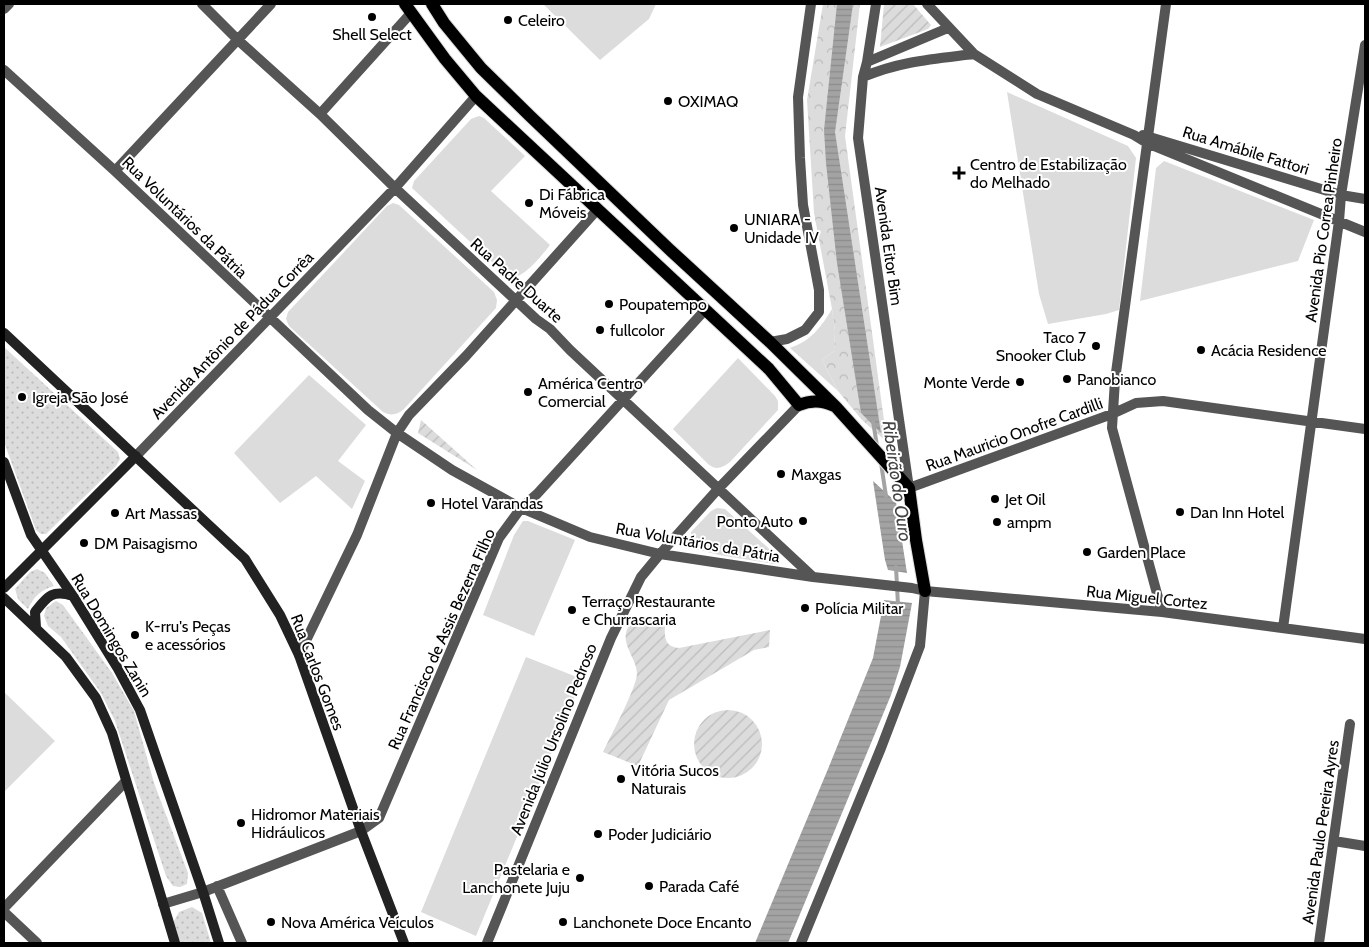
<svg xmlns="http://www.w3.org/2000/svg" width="1369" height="947" viewBox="0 0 1369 947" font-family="Cabin,sans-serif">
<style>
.grass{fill:#dcdcdc}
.forest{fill:url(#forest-crowns)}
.park{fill:url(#park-dots)}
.garden{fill:url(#garden-furrows)}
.water{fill:url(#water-rules)}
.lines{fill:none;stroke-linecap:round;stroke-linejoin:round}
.stream{stroke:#a3a3a3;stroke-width:4}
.primary-casing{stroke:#dbdbdb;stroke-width:14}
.street{stroke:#555;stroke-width:10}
.secondary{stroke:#222;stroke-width:10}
.primary{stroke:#000;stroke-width:12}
.poi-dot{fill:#000;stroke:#fff;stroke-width:2}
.labels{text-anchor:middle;stroke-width:4;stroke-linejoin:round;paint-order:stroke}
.poi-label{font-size:16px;fill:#000;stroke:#fff;text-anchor:start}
.street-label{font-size:16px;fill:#000;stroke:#fff}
.water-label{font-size:18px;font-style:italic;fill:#444;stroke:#fff}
</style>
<defs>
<pattern id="forest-crowns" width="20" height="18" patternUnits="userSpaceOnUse" patternTransform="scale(1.25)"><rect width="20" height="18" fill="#dcdcdc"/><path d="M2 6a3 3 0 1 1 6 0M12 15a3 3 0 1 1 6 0" fill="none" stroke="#bbb"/></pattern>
<pattern id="park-dots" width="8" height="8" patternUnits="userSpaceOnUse" patternTransform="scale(1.25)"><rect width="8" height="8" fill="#dcdcdc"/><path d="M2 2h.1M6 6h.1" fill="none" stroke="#bbb" stroke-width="1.8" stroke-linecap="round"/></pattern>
<pattern id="garden-furrows" width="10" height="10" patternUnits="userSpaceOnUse" patternTransform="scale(1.25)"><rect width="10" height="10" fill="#dcdcdc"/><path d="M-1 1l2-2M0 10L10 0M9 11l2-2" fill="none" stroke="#bbb"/></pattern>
<pattern id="water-rules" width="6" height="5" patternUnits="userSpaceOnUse" patternTransform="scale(1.25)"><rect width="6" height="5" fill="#a3a3a3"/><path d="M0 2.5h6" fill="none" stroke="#8b8b8b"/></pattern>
</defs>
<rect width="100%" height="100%" fill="#fff"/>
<path class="grass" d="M543,4H656L649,19L600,60Z
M1007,92L1128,146L1136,158L1119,310L1106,314L1048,324L1039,294Z
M479,116L484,118L525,156L491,191L550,245C542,255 520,284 507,276L412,188L414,181L471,119Z
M1164,161L1314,220L1298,261L1140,301L1156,168Z
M393,203L399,205L494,292L497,300L496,308L404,409C398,415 390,416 383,412L289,326L286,319L288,312L387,206Z
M832,309L835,331L834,351L822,360L838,391L790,348C811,341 821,327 832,309Z
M738,358L775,396L778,401V410L730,462C722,468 716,471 708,464L673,429Z
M309,375L366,425L338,461L365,481L352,509L316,476L280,503L234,453Z
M717,508L725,509L776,555L779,560L778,563L774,564L719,555L696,549L691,539V532L711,511Z
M523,521H528L575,540L534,636L483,615L514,535Z
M526,657L582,679L476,936L421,912Z
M4,692L55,741L4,792Z"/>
<path class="forest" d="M823,4H860L845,136L887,442L862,420L838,391L822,360L834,351L835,331L832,309L814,213L807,100Z"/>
<path class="park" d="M4,347L118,452L120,459L116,466L46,534H41L36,530L4,442Z
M37,569L45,573L54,586C41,590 34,596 28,609L18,599L15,589L30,572Z
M56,601L63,605L112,673L134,711L154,783L188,873L187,884L180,887L173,886L166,876L115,721L101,693L61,637L48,626L44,616L46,608Z
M192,907L202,913L211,943H180L173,923L179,912Z"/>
<path class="garden" d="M884,4H913L931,25L928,29L880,47Z
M421,420L477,470L418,433Z
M645,616C654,616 661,619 665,627C664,639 666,647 679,648L770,630L769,647L754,650L669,700L638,766L603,752C611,735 636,689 637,674C637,660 623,647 626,633C628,623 636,618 645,616Z
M694 744a34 34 0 1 1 68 0a34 34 0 1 1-68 0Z"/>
<path class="water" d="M837,4H853L835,132L881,433L861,413L837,263L826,163L824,130Z
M873,481L896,502L907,573L888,570L885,560Z
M884,600L912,603L900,667L891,695L788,943H755L828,769L873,658Z"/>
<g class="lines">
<path class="stream" d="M873,421L877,446
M881,463L886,496
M896,567L898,605"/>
<g class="primary-casing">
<path id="primary" d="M405,4L445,59L476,96L769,369L799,405C811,400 822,400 834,406
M432,4L444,23L481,68L530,116L669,249L770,342L836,407L909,488L916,540L925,591"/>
</g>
<path class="street" d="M202,4L239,41L320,114L395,188L536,319L550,329L570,350L813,577
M876,4L867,62L863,77L858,138L909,488L1112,414L1136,403L1163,401L1365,429
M927,4L974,54L1037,94L1134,135L1147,143L1365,232
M4,9L9,4
M867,62L948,28
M4,70L115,171L368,410L397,433L452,470L521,508L590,537L660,554L813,577L912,588L925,591L1162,612L1365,639
M863,77C901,61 934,59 974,54
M320,114L411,13
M1143,135L1341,195L1365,199
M115,171L271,4
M770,342L787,339L805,330L819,312V290L803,205L800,158L798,97L811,4
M136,456L395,188L476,96
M1162,612L1112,428L1115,380L1166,4
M1283,628L1339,221L1341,195L1365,45
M299,655L357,535L397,433L409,415L466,356L597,210
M1334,841L1365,846
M217,886L242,943
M163,904L203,892L361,831L379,818L499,538L521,508L537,494L705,310
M4,908L126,781
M4,912L37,943
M487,943L611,638L641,577L660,554L718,489L799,405
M801,943L881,748L920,646L925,591
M1319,943L1350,724"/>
<path class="secondary" d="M4,333L245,559L280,615L299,655L361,831L404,943
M4,462L31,535L73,596L117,667L140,710L203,892L219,943
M4,588L136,456
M4,598L66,657L96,698L112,733L175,943
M36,628L35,612C47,597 52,589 73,596"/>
<use href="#primary" class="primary"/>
</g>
<g class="poi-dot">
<circle cx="372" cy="17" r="5"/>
<circle cx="508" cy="20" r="5"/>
<circle cx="668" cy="101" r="5"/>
<path d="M956.5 165.5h5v5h5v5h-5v5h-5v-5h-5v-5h5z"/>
<circle cx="529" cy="203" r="5"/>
<circle cx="734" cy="228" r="5"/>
<circle cx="609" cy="304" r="5"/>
<circle cx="600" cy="330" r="5"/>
<circle cx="1096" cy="346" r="5"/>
<circle cx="1201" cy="350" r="5"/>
<circle cx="1067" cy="379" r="5"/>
<circle cx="1020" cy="382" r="5"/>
<circle cx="528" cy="392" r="5"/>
<circle cx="22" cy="397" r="5"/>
<circle cx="781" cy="474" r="5"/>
<circle cx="995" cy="499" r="5"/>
<circle cx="431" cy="503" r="5"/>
<circle cx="1180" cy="512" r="5"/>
<circle cx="115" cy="513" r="5"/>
<circle cx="803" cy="521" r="5"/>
<circle cx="997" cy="522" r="5"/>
<circle cx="84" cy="543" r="5"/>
<circle cx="1087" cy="552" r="5"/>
<circle cx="805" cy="608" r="5"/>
<circle cx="572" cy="610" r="5"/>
<circle cx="135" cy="635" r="5"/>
<circle cx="621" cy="779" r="5"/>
<circle cx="241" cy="823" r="5"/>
<circle cx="598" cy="834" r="5"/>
<circle cx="580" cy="878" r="5"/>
<circle cx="649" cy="886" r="5"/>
<circle cx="271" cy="922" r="5"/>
<circle cx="563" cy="922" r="5"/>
</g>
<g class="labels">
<g class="poi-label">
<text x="518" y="26">Celeiro</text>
<text x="372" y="40" text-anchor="middle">Shell Select</text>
<text x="678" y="107">OXIMAQ</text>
<text x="970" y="170">Centro de Estabilização<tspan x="970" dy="18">do Melhado</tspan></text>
<text x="539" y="200">Di Fábrica<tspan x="539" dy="18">Móveis</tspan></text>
<text x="744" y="225">UNIARA -<tspan x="744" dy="18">Unidade IV</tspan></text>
<text x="619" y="310">Poupatempo</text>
<text x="610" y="336">fullcolor</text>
<text x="1086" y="343" text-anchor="end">Taco 7<tspan x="1086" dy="18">Snooker Club</tspan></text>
<text x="1211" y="356">Acácia Residence</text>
<text x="1077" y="385">Panobianco</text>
<text x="1010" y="388" text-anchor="end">Monte Verde</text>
<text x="538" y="389">América Centro<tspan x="538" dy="18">Comercial</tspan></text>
<text x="32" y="403">Igreja São José</text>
<text x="791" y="480">Maxgas</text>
<text x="1005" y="505">Jet Oil</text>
<text x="441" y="509">Hotel Varandas</text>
<text x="1190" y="518">Dan Inn Hotel</text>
<text x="125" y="519">Art Massas</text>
<text x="793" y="527" text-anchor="end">Ponto Auto</text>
<text x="1007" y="528">ampm</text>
<text x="94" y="549">DM Paisagismo</text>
<text x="1097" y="558">Garden Place</text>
<text x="582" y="607">Terraço Restaurante<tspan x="582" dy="18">e Churrascaria</tspan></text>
<text x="815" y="614">Polícia Militar</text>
<text x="145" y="632">K-rru's Peças<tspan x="145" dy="18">e acessórios</tspan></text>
<text x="631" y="776">Vitória Sucos<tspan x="631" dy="18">Naturais</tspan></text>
<text x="251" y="820">Hidromor Materiais<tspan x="251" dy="18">Hidráulicos</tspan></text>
<text x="608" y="840">Poder Judiciário</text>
<text x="570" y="875" text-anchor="end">Pastelaria e<tspan x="570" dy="18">Lanchonete Juju</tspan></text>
<text x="659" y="892">Parada Café</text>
<text x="281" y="928">Nova América Veículos</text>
<text x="573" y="928">Lanchonete Doce Encanto</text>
</g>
<g class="street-label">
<text transform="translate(1246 150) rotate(17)" y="6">Rua Amábile Fattori</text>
<text transform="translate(185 217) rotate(44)" y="6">Rua Voluntários da Pátria</text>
<text transform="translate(1323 230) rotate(-82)" y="6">Avenida Pio Correa Pinheiro</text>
<text transform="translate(889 246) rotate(82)" y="6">Avenida Eitor Bim</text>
<text transform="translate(517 280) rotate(42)" y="6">Rua Padre Duarte</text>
<text transform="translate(232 335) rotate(-46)" y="6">Avenida Antônio de Pádua Corrêa</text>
<text transform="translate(1014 434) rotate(-20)" y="6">Rua Mauricio Onofre Cardilli</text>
<text transform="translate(698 542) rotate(10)" y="6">Rua Voluntários da Pátria</text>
<text transform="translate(1147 597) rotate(6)" y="6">Rua Miguel Cortez</text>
<text transform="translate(112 635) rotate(59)" y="6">Rua Domingos Zanin</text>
<text transform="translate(441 639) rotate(-66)" y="6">Rua Francisco de Assis Bezerra Filho</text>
<text transform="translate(318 672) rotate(69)" y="6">Rua Carlos Gomes</text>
<text transform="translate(553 739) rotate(-68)" y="6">Avenida Júlio Ursolino Pedroso</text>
<text transform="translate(1320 832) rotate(-82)" y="6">Avenida Paulo Pereira Ayres</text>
</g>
<g class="water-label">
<text transform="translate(897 481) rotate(82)" y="6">Ribeirão do Ouro</text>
</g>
</g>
<rect width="1369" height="947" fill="none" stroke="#000000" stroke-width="10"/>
</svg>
